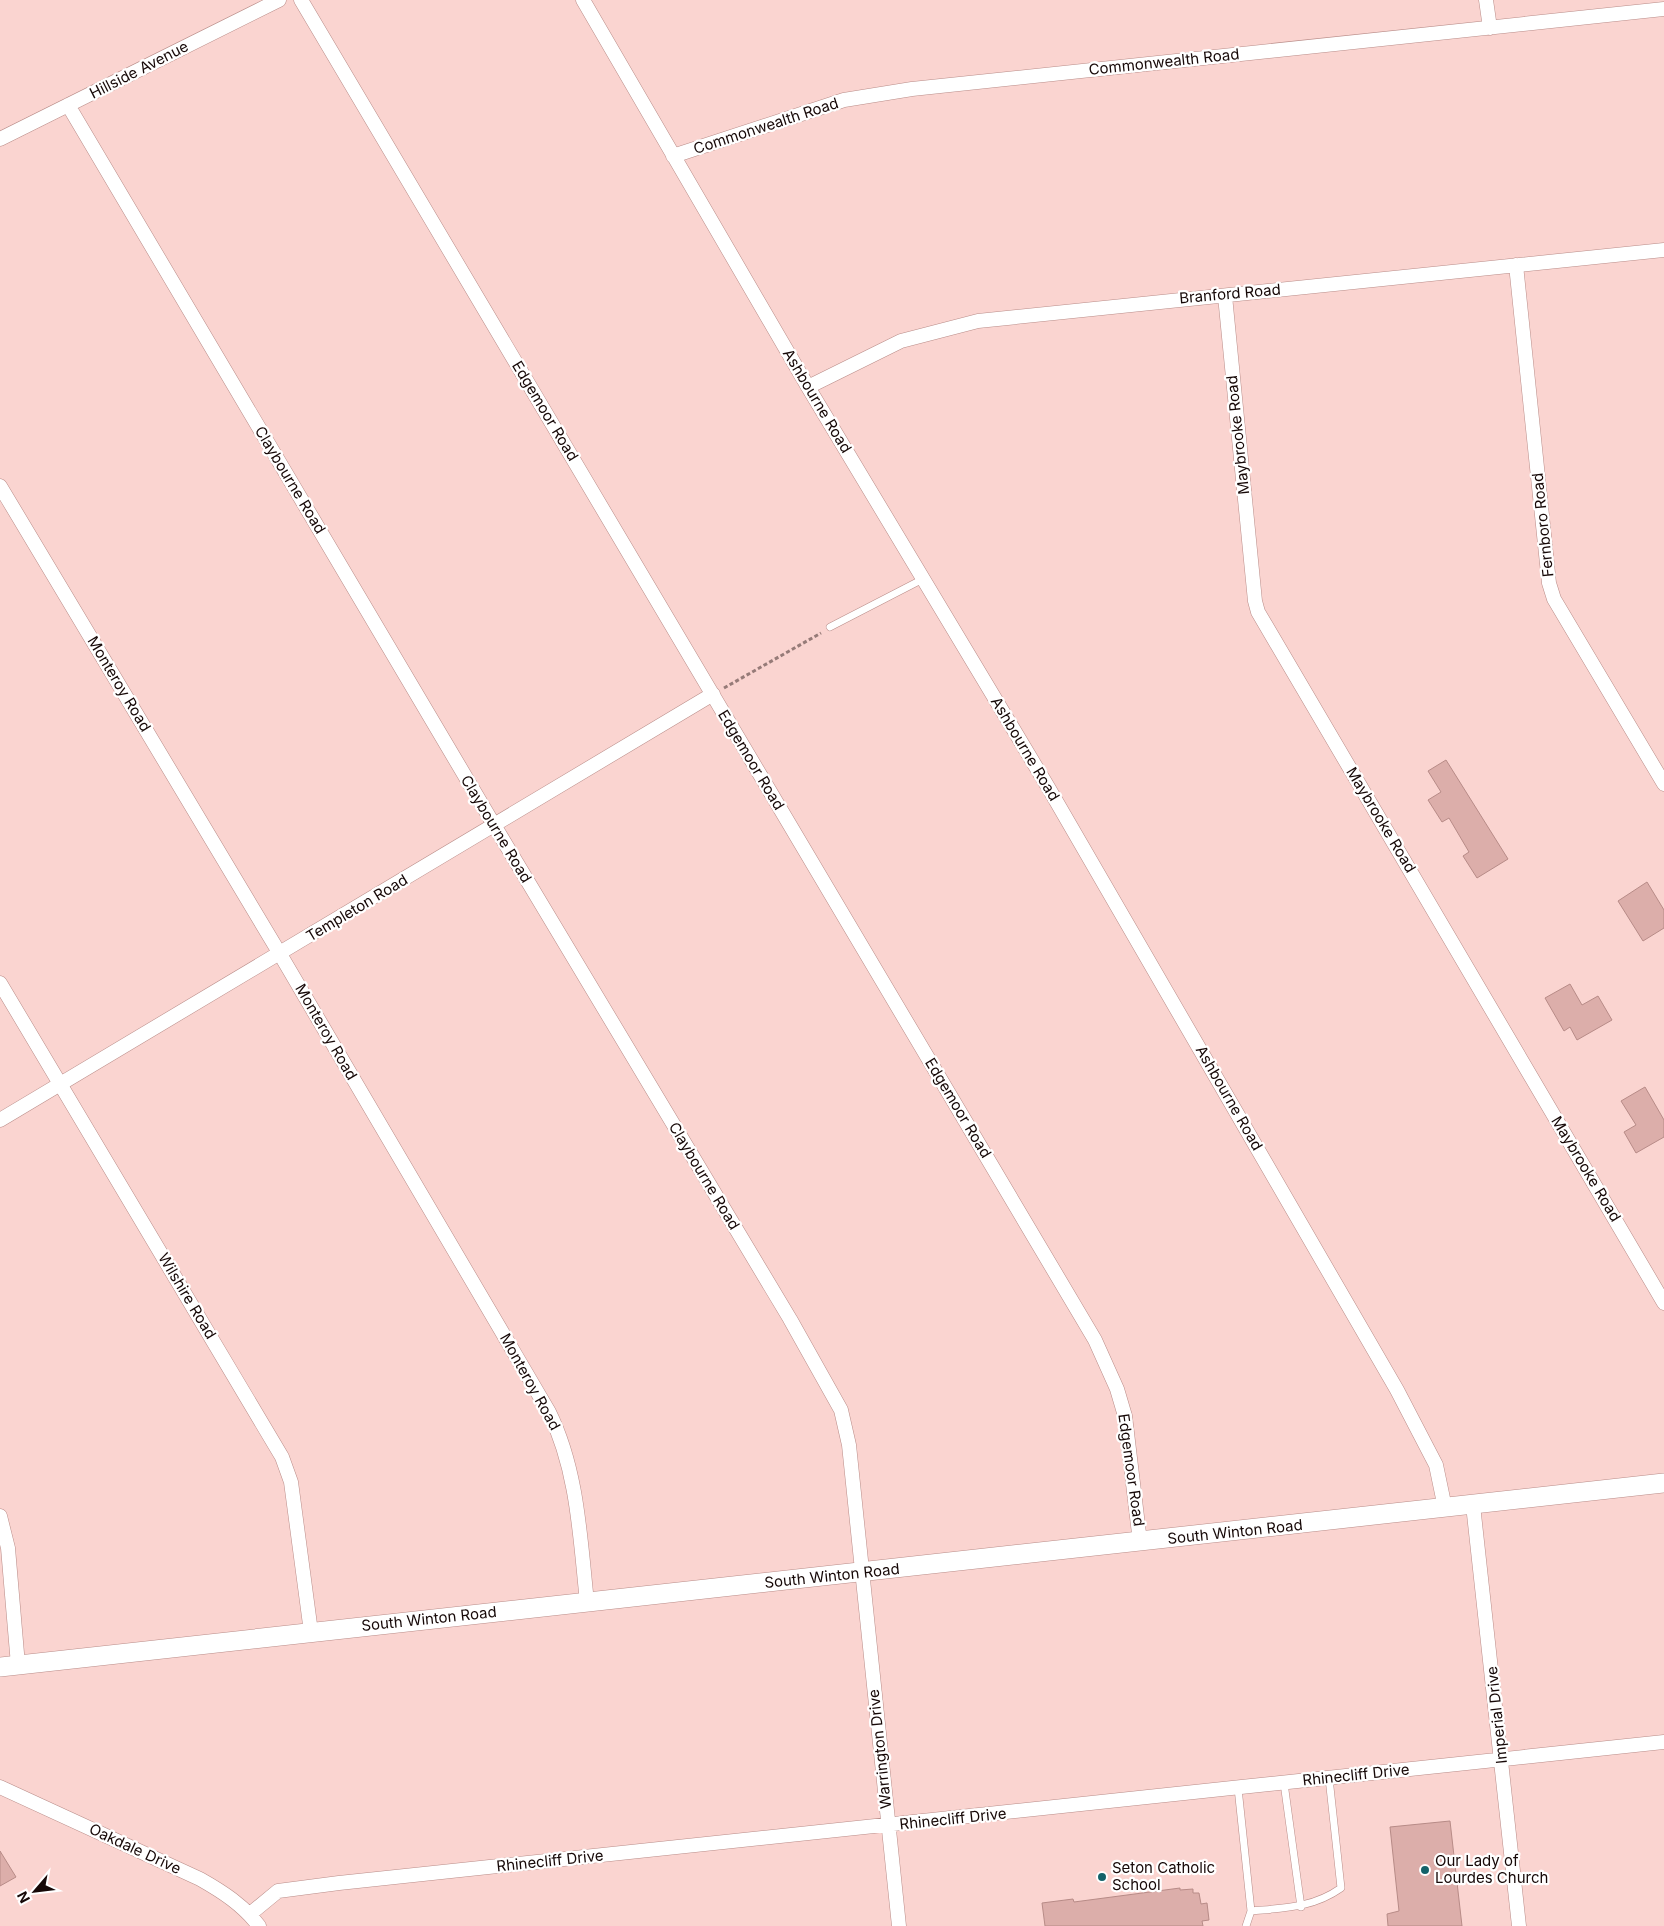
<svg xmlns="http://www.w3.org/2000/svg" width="1664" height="1926" viewBox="0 0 1664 1926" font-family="Inter,sans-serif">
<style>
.building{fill:#dcaeaa;stroke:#b78b87}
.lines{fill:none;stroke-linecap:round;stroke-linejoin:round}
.lane-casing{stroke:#b98c88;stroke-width:8}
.street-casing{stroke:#b98c88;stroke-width:15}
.secondary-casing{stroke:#b98c88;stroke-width:20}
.path{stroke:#967b78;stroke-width:3;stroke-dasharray:4 2.5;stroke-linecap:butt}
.lane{stroke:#fff;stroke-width:7}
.street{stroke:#fff;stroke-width:14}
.secondary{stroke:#fff;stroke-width:19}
.poi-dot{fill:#13626a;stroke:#fff;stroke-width:2}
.labels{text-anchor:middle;stroke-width:4.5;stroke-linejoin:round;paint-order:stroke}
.street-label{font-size:15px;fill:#160807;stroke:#fff}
.poi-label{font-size:15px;fill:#160807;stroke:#fff;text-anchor:start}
</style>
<rect width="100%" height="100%" fill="#fad4d0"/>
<path class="building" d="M1446,760L1508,859L1477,878L1463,856L1469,852L1449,818L1442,822L1428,800L1441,792L1428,771Z
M1647,882L1664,910V928L1643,941L1618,901Z
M1570,984L1582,1005L1598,996L1612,1020L1577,1040L1570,1027L1564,1031L1545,998Z
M1645,1087L1664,1120V1137L1636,1153L1624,1132L1636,1125L1621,1101Z
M1450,1821L1462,1926H1388L1387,1914L1399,1911L1390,1827Z
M0,1851L16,1877L0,1886Z
M1180,1888V1890L1193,1889V1893H1199L1201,1904L1207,1903L1209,1920L1202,1921L1203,1926H1045L1042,1903L1073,1899L1074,1902Z"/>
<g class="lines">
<g class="lane-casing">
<path id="lane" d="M830,627L923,579
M1284,1783L1301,1907
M1238,1788L1251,1911L1246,1926
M1251,1911C1283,1908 1313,1908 1341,1888L1329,1778"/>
</g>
<g class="street-casing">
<path id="street" d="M301,0L1095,1340L1117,1389L1125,1416L1140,1542
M583,0L808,387L1048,787L1397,1390L1436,1465L1445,1508
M1486,0L1490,28
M68,105L494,825L790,1319L841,1410L849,1445L899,1926
M0,139L279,0
M673,156L844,100L912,89L1664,9
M1516,265L1549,583L1554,599L1664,784
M1225,296L1255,601L1258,612L1664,1303
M808,387L901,341L978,321L1664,250
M0,486L280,954L549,1412C578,1471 580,1538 587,1602
M0,983L282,1457L291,1482L311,1632
M0,1120L713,694
M1473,1505L1519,1926
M0,1516L8,1548L18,1665
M0,1787L200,1879C223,1892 243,1905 259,1926
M250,1914L278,1891L339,1883L1664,1742"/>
</g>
<g class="secondary-casing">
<path id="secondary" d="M0,1667L1664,1483"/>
</g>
<path class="path" d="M724,688L821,633"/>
<use href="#lane" class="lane"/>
<use href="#street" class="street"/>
<use href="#secondary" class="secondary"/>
</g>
<g class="poi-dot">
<circle cx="1425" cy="1870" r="5"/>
<circle cx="1102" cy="1877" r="5"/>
</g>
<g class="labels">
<g class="street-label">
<text transform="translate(1164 62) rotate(-6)" y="5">Commonwealth Road</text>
<text transform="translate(139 70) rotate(-27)" y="5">Hillside Avenue</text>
<text transform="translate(766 126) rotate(-18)" y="5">Commonwealth Road</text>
<text transform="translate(1230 294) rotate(-5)" y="5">Branford Road</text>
<text transform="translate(817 401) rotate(59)" y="5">Ashbourne Road</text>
<text transform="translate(545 411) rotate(59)" y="5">Edgemoor Road</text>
<text transform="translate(1238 435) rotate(-96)" y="5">Maybrooke Road</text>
<text transform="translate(290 480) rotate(59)" y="5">Claybourne Road</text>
<text transform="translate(1543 525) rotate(-96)" y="5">Fernboro Road</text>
<text transform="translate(119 684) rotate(59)" y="5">Monteroy Road</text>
<text transform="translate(1025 749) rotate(59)" y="5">Ashbourne Road</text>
<text transform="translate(751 760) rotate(59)" y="5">Edgemoor Road</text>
<text transform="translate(1381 820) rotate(59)" y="5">Maybrooke Road</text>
<text transform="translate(496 829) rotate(59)" y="5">Claybourne Road</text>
<text transform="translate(357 908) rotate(-31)" y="5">Templeton Road</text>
<text transform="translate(326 1032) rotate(60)" y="5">Monteroy Road</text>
<text transform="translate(1229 1098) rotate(60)" y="5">Ashbourne Road</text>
<text transform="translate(958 1108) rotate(59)" y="5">Edgemoor Road</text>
<text transform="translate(1586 1169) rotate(59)" y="5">Maybrooke Road</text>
<text transform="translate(704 1176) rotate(59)" y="5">Claybourne Road</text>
<text transform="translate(187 1296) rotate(59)" y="5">Wilshire Road</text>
<text transform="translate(530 1382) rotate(61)" y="5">Monteroy Road</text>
<text transform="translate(1131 1470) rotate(82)" y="5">Edgemoor Road</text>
<text transform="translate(1235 1532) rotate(-6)" y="5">South Winton Road</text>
<text transform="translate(832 1576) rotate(-6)" y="5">South Winton Road</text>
<text transform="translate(429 1619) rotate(-6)" y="5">South Winton Road</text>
<text transform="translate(1497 1715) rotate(-96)" y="5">Imperial Drive</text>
<text transform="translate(880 1749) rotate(-96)" y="5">Warrington Drive</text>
<text transform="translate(1356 1775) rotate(-6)" y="5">Rhinecliff Drive</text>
<text transform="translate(953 1819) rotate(-6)" y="5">Rhinecliff Drive</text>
<text transform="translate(135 1849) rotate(25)" y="5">Oakdale Drive</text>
<text transform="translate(550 1861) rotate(-6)" y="5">Rhinecliff Drive</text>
</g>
<g class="poi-label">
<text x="1435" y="1866">Our Lady of<tspan x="1435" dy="17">Lourdes Church</tspan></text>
<text x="1112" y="1873">Seton Catholic<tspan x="1112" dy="17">School</tspan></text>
</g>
</g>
<g transform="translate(35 1891) rotate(242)" stroke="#ffffff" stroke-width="4" paint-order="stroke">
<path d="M0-4L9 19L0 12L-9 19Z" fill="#160807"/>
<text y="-8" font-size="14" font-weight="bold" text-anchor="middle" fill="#160807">N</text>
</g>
</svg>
